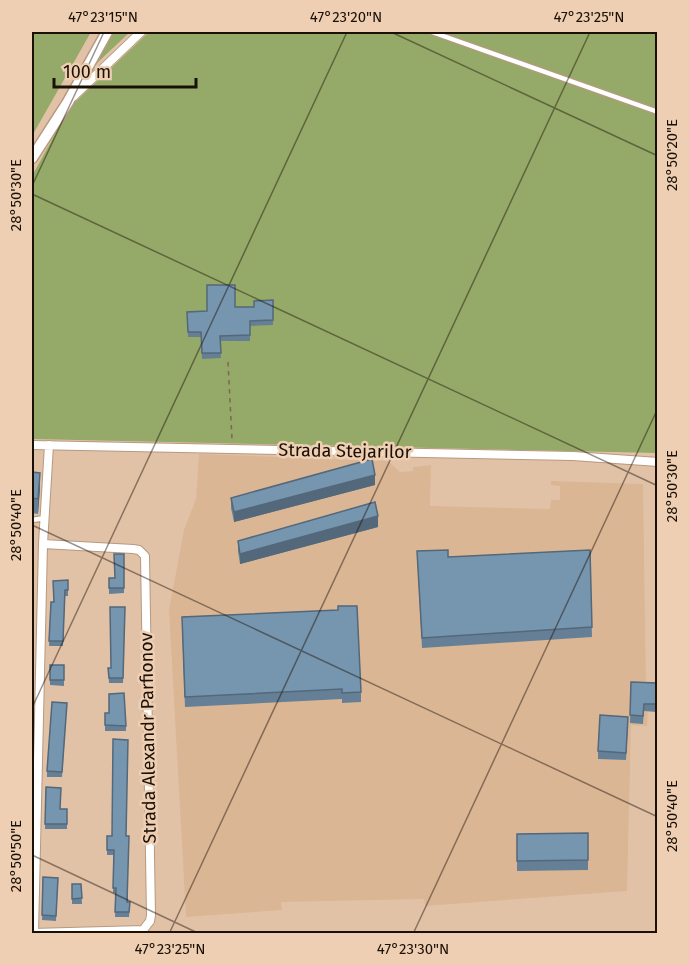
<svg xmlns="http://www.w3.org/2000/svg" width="689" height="965" viewBox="0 0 689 965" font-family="'Fira Sans',sans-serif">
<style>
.built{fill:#dbb695}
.green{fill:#95aa68}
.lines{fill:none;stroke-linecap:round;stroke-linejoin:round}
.service-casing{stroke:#b7997f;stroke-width:7}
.minor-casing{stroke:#b7997f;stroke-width:10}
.tertiary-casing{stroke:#b7997f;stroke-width:13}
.path{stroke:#7b6754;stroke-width:1.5;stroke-dasharray:4.5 4.5;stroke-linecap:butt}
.service{stroke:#fff;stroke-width:4.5}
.minor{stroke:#fff;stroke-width:8}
.tertiary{stroke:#fff;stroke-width:10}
.wall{fill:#658096}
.shaded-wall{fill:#53687a}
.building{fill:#7695ae;stroke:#53687a;stroke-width:1.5}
.ticks{fill:none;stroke:#1a1006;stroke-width:1.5;stroke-opacity:0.45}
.labels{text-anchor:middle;stroke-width:5;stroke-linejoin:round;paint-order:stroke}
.street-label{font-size:18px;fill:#1a1006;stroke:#efcfb3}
.neatline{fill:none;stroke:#1a1006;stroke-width:2}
.ticks-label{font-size:15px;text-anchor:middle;fill:#1a1006}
</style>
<rect width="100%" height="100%" fill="#e2c2a7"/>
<path class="built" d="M199,454L388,461L400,472L413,471V467L431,465L430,506L550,509L551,500H560V486L551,485V481L643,484L646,690L649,691L647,726L631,725L627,891L425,906L424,899L281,902L282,910L186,917L169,610L184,530L196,499Z"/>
<path class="green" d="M32,32H91L32,136Z
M113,32H130L97,63Z
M149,32H657V453L32,439V176L70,107Z"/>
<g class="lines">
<g class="service-casing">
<path id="service" d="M432,32L658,112
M32,520L45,518"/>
</g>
<g class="minor-casing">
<path id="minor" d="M74,96L141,32
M32,445L573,456L658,462
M32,933L143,930L150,921L151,915L145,556L139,550L133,549L43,544
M34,933L43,544L49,445"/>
</g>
<g class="tertiary-casing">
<path id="tertiary" d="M32,158L68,102L107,32"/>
</g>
<path class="path" d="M228,362L232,439"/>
<use href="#service" class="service"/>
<use href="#minor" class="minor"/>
<use href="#tertiary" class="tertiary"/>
</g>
<path class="wall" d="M273,300V325L250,326V341H220L221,358L202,359L201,337H188L187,312L207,311L235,307H254Z
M32,472L40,488L38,514L32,513Z
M375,485L234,522L231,508V498Z
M378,527L240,564L238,551V541Z
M590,550L592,637L422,648L417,551L448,557Z
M124,554V593L109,594V578H115Z
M68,580V596H65L63,646H49L51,602H53Z
M125,607L123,683H109L108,668H111Z
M182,627L361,692V702L342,703V699L185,707Z
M50,665H64V686L50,685Z
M631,682L657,683V712L644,711L643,724L630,723Z
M67,703L62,777H47V771Z
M105,713H109L126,726V731H105Z
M628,725L626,760L598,759V751Z
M46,787L60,809H67V829H45Z
M588,833V870L517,871V834Z
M107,836H126L128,902H130L129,917H115L116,893H113L114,855H107Z
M43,877L58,878L56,921L42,920Z
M72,884H81L82,904H72Z"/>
<path class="shaded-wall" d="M40,473V488L38,514V499Z
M375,475V485L234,522V512Z
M378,516V527L240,564V554Z"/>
<path class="building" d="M207,285H235V307H254V301L273,300V320L250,321V335L220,336L221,353H202L201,332H188L187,312L207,311Z
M372,459L375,475L234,512L231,498Z
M32,472L40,473L38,499L32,498Z
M375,502L378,516L240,554L238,541Z
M448,550V557L590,550L592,627L422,638L417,551Z
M114,554H124V588H109V578H115Z
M68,580V590H65L63,641H49L51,602H54L53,581Z
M338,606H357L361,692L342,693V689L185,697L182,617L338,610Z
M110,607H125L123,678H109L108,668H111Z
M50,665H64V680H50Z
M631,682L657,683V704H644L643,716L630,715Z
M124,693L126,726L105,725V713H109V694Z
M52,702L67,703L62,772L47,771Z
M600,715L628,717L626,753L598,751Z
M113,739L128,740L126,836H129L127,902H130L129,912H115L116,888H113L114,850H107V836H112Z
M46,787L61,788L60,809H67V824H45Z
M588,833V860L517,861V834Z
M43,877L58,878L56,916L42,915Z
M72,884H81L82,898L72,899Z"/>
<path class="ticks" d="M391,32L658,156M32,186L104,32M32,194L658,486M32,525L658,817M32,708L347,32M32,855L200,934M169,934L590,32M413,934L658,408M656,934L658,930"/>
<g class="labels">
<g class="street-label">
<text transform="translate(345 451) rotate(1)" y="6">Strada Stejarilor</text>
<text transform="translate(148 738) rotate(-91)" y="6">Strada Alexandr Parfionov</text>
</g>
</g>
<rect width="689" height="965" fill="none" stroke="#efcfb3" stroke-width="66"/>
<path d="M54 78v9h142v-9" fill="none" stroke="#1a1006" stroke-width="3"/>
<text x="63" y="78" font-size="18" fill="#1a1006" stroke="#efcfb3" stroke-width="4.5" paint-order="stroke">100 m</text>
<rect x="33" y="33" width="623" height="899" class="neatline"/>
<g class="ticks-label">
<text x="103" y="22">47°23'15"N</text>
<text x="346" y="22">47°23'20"N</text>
<text x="589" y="22">47°23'25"N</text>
<text transform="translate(672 155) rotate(-90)" y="5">28°50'20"E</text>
<text transform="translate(16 195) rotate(-90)" y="5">28°50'30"E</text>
<text transform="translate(672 486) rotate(-90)" y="5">28°50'30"E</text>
<text transform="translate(16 525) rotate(-90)" y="5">28°50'40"E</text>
<text transform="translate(672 816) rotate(-90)" y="5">28°50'40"E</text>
<text transform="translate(16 856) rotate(-90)" y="5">28°50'50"E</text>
<text x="170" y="954">47°23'25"N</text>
<text x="413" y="954">47°23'30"N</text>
</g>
</svg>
